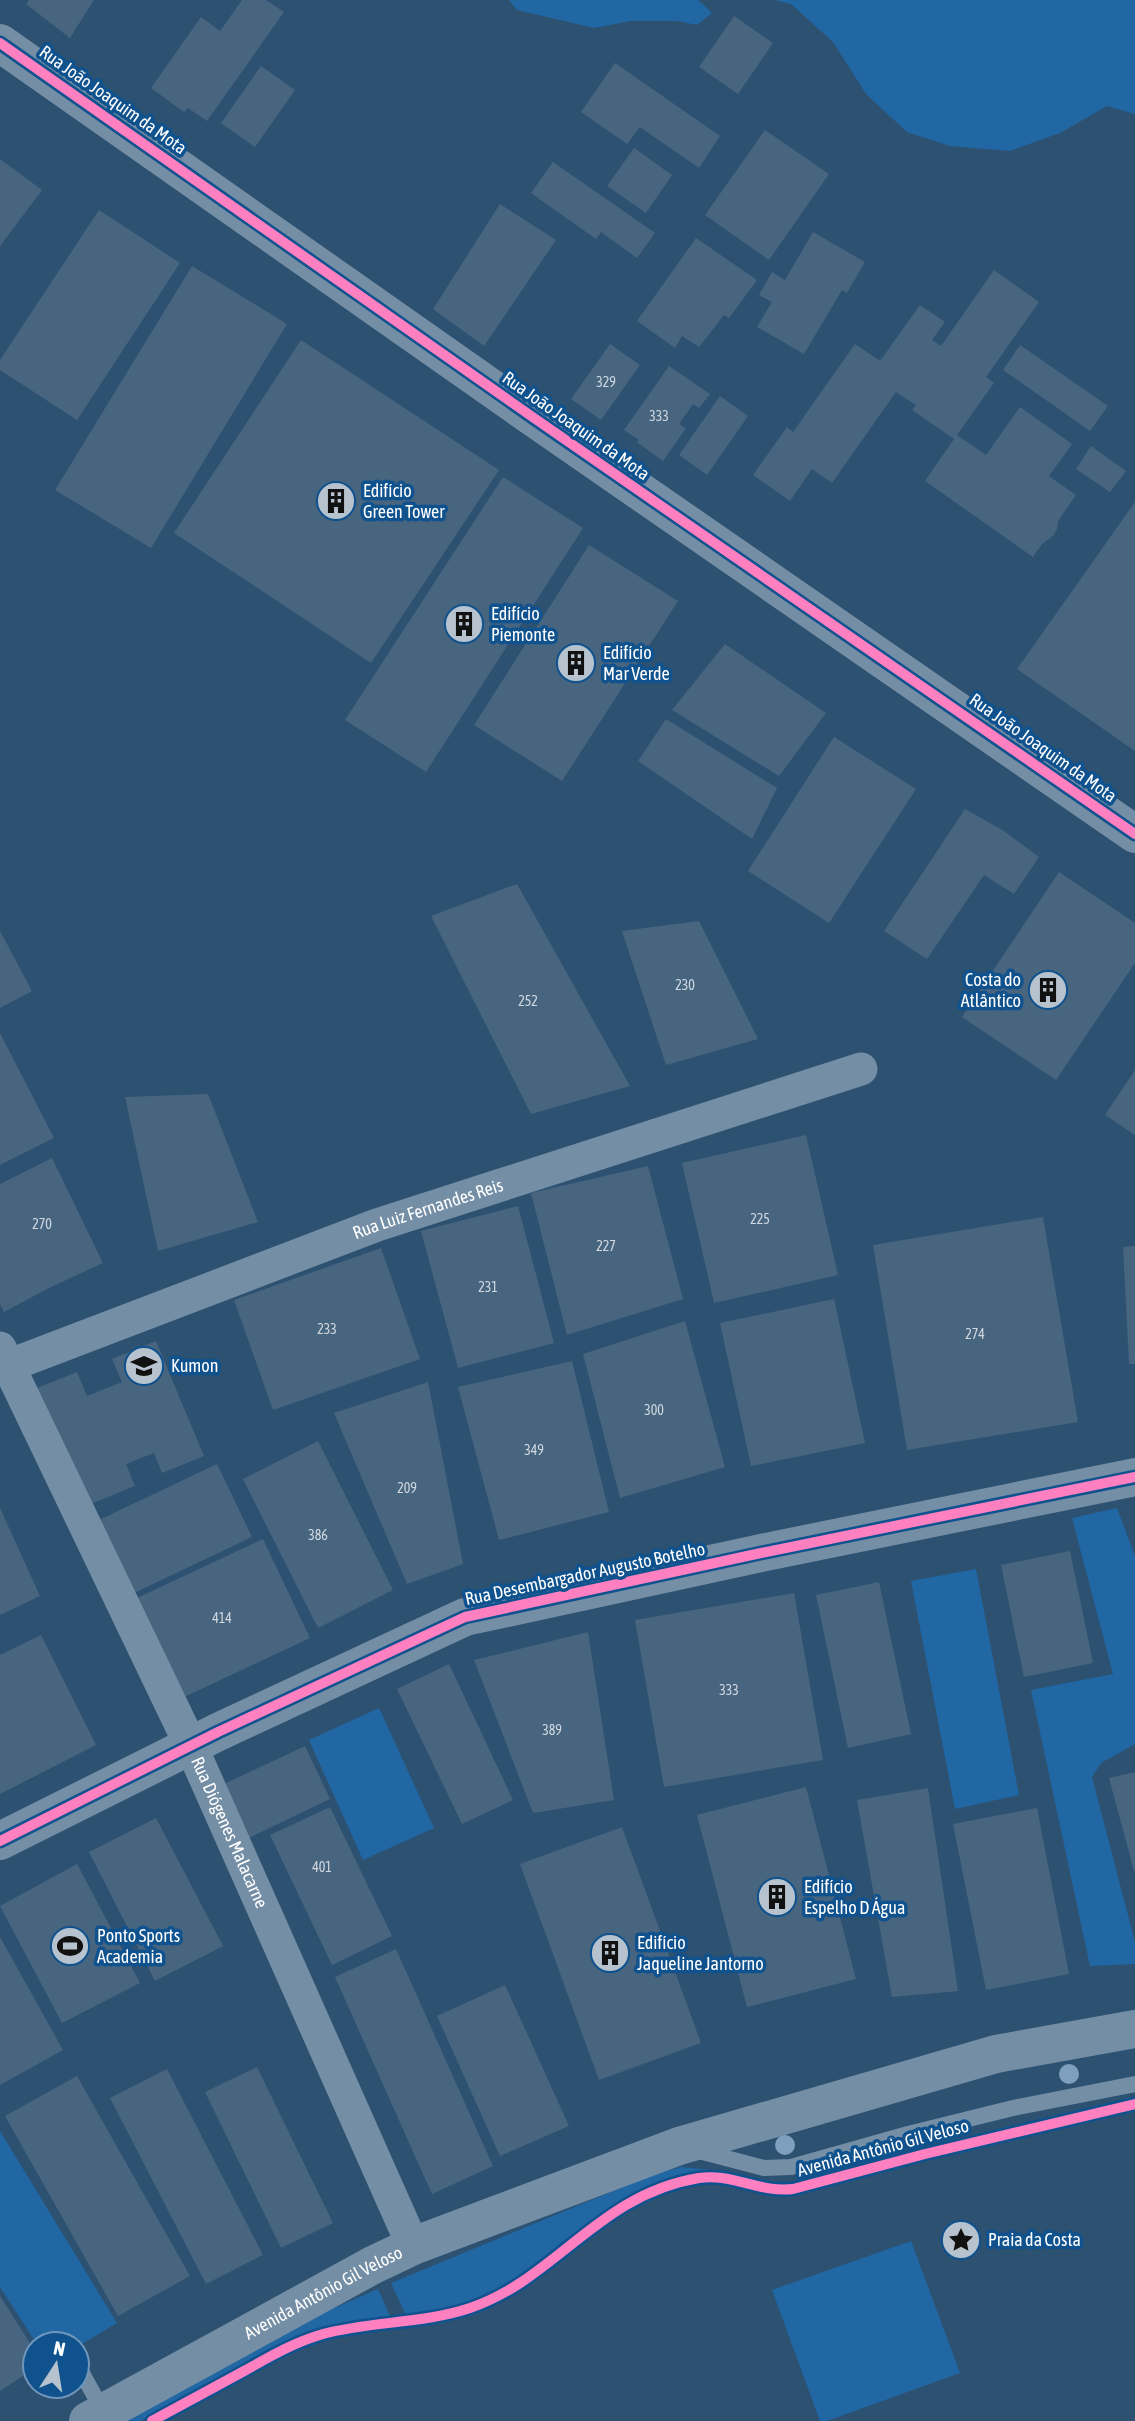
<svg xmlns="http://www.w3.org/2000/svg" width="1135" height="2421" viewBox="0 0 1135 2421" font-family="'Asap Condensed',sans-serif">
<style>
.green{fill:#2167a4}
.building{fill:#486580}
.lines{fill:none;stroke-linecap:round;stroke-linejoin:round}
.service{stroke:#748ea5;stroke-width:16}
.minor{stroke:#748ea5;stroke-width:33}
.tertiary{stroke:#748ea5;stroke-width:38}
.cycleway-casing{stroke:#10528e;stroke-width:15}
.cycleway{stroke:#ff80c0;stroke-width:10}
.tree{fill:#7ea0be}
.labels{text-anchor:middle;stroke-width:7;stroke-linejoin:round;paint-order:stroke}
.number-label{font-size:14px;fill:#d1d8df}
.street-label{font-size:18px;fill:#fff;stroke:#10528e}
.poi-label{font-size:18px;fill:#fff;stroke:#10528e;text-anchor:start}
</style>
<rect width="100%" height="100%" fill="#2d5171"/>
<path class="green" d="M509,0H698L712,13L697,25L677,21H631L594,28L517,10Z
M775,0H1135V114L1107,106L1060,133L1010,151L950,146L907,132L866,94L833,42L791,4Z
M1117,1508L1135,1556V1744L1101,1763L1092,1777L1135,1942V1964L1090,1966L1031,1690L1113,1674L1072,1518Z
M976,1569L1019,1795L955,1809L911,1581Z
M379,1708L434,1828L363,1860L309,1740Z
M0,2131L117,2323L77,2347V2344H37L0,2287Z
M681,2167L731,2172C658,2168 604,2210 550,2252C530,2268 511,2284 488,2295C462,2307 434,2311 406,2315L391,2283L652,2175Z
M911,2241L960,2373L827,2421H820L772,2290Z
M378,2289L390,2316L323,2328L294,2337L141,2421H122L274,2334Z"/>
<path class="building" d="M29,0H94L70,38L26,4Z
M242,0H266L284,12L207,121L188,108L184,112L151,88L201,17L220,31Z
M734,16L773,43L738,94L699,67Z
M615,63L720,136L699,168L640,127L627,144L581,112Z
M261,66L295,90L255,147L221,123Z
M765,130L829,174L769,260L705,215Z
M634,148L672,175L646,213L607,186Z
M0,159L42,190L0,246Z
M553,162L655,233L637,258L601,232L596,239L531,193Z
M500,204L556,240L484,346L433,309Z
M99,210L180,263L77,420L0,370V360Z
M813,232L865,262L847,293L842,290L804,354L757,327L772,302L759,295L772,272L785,280Z
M696,238L757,280L729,318L724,315L699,347L682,336L675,348L637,321Z
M192,266L287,324L151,548L55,490Z
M994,270L1039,302L986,377L994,383L957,435L986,455L1020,407L1072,444L1049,476L1076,495L1058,521L1057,529L1053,536L1042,544L1033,557L925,481L954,439L912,410L916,405L896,392L832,483L812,469L790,501L753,475L787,427L793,432L855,344L880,361L920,305L945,322L932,340L941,346Z
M301,340L499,470L371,663L174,533Z
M610,344L640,365L601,420L571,399Z
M1020,345L1108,406L1090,431L1003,370Z
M669,366L710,394L699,408L693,404L679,424L686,428L663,461L637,442L639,440L624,430Z
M720,396L748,416L707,475L679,455Z
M1091,446L1126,471L1110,492L1076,469Z
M503,477L583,528L426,772L345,720Z
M1135,502V751L1017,669Z
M589,545L678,601L562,781L474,725Z
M725,644L826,713L779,776L672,710Z
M666,719L777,788L752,839L638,761Z
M834,737L916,789L829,923L748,871Z
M965,809L1004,831L1039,857L1014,894L984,875L927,959L884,931Z
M1059,872L1135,923V963L1056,1080L962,1017Z
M517,884L630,1086L531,1114L431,916Z
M699,921L758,1039L666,1065L622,931Z
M0,931L32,991L0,1008Z
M0,1033L54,1138L0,1165Z
M1135,1070V1135L1105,1115Z
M208,1094L258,1222L158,1251L125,1097Z
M806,1135L838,1275L714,1303L682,1163Z
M52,1158L103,1263L49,1288L4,1312L0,1304V1184Z
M648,1166L683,1299L567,1335L531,1193Z
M518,1206L554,1343L458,1368L421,1231Z
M1043,1217L1078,1422L907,1450L873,1245Z
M1135,1246V1364H1129L1123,1247Z
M381,1248L420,1359L273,1410L234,1300Z
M834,1299L865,1443L751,1466L720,1323Z
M685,1321L725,1467L620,1498L583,1354Z
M156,1341L204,1456L162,1473L154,1453L126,1464L135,1486L86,1506L37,1388L77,1372L87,1396L122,1382L112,1359Z
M572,1361L609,1512L499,1540L458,1387Z
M428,1382L463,1564L407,1584L334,1413Z
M318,1441L393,1590L318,1628L243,1479Z
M217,1464L252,1537L134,1593L99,1520Z
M0,1508L40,1596L0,1615Z
M263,1539L310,1638L182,1698L135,1599Z
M1070,1551L1093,1663L1024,1677L1001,1565Z
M879,1582L911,1734L848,1748L816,1595Z
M794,1593L823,1760L664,1787L635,1620Z
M588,1632L614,1800L533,1813L474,1660Z
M41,1635L96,1745L0,1794V1655Z
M449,1664L513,1800L462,1824L397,1689Z
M305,1746L330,1799L249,1838L222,1785Z
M1135,1772V1871H1134L1109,1778Z
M806,1787L856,1979L747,2007L697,1815Z
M928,1788L958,1991L892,1997L857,1800Z
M330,1807L392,1936L332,1965L270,1835Z
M1037,1808L1069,1974L986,1990L953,1824Z
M156,1818L223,1946L155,1981L89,1852Z
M622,1827L701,2043L599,2080L520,1864Z
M77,1864L140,1983L62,2023L0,1906Z
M0,1937L63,2050L0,2085Z
M396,1949L493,2166L432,2194L335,1977Z
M505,1985L569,2126L500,2156L437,2016Z
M257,2067L333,2223L281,2248L205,2092Z
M167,2069L263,2255L206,2284L110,2098Z
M77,2076L190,2276L118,2316L5,2116Z
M0,2296L35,2351V2368L0,2391Z"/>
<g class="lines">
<path class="service" d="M695,2150L764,2168L791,2167L908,2134L1013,2108L1135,2084
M77,2364L104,2413"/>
<g class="minor">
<path id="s1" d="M0,1348L191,1746L413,2246"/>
<path id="s2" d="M0,1369L377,1225L861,1069"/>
</g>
<g class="tertiary">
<path d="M0,43L534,418L1135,834"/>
<path d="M0,1841L218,1732L465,1617L761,1553L1135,1477"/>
<path id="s3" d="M88,2421L373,2265L413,2246L679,2146L996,2054L1135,2029"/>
</g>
<g class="cycleway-casing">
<path id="cycleway" d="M0,43L534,418L1135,834
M0,1841L218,1732L465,1617L761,1553L1135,1477
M152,2421C183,2404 215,2387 246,2370C271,2356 295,2342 323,2334C371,2321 422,2324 470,2308C556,2279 599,2194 699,2178C733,2173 759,2193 793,2189L925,2154L1135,2104"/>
</g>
<use href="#cycleway" class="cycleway"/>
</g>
<g class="tree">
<circle cx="1069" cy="2074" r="10"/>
<circle cx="785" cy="2145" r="10"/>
</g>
<defs>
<g id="building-disc" transform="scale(2.0125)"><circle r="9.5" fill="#b6c2cd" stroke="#10528e"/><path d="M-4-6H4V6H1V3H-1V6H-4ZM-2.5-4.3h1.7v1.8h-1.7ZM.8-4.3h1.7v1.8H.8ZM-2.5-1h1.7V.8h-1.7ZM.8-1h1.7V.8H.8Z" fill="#111"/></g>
<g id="school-disc" transform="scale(2.0125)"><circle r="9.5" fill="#b6c2cd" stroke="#10528e"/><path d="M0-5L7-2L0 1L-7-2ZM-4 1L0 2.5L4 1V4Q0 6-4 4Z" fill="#111"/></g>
<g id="stadium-disc" transform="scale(2.0125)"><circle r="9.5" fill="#b6c2cd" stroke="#10528e"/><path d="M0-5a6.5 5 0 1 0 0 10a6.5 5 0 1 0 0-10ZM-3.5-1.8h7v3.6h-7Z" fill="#111"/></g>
<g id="sight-disc" transform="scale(2.0125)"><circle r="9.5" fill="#b6c2cd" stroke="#10528e"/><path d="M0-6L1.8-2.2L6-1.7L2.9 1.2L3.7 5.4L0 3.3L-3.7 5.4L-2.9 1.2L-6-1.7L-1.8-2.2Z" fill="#111"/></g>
</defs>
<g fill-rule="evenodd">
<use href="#building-disc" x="336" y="501"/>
<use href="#building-disc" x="464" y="624"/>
<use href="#building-disc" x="576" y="663"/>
<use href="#building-disc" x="1048" y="990"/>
<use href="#school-disc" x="144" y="1366"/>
<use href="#building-disc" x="777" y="1897"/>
<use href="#stadium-disc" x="70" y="1946"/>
<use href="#building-disc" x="610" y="1953"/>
<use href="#sight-disc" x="961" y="2240"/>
</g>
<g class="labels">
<g class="number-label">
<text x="606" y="387">329</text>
<text x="659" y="421">333</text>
<text x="685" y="990">230</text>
<text x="528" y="1006">252</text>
<text x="760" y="1224">225</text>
<text x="42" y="1229">270</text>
<text x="606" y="1251">227</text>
<text x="488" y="1292">231</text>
<text x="327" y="1334">233</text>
<text x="975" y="1339">274</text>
<text x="654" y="1415">300</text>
<text x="534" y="1455">349</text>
<text x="407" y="1493">209</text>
<text x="318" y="1540">386</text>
<text x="222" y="1623">414</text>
<text x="729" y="1695">333</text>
<text x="552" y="1735">389</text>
<text x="322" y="1872">401</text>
</g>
<g class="street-label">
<text transform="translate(113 100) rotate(35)" y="6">Rua João Joaquim da Mota</text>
<text transform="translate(576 426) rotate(35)" y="6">Rua João Joaquim da Mota</text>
<text transform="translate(1043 748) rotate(35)" y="6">Rua João Joaquim da Mota</text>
<text dy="6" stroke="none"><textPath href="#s2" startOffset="457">Rua Luiz Fernandes Reis</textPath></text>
<text transform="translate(585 1574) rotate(-12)" y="6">Rua Desembargador Augusto Botelho</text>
<text dy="6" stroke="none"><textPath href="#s1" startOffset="536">Rua Diógenes Malacarne</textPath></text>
<text transform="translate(883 2148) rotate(-15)" y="6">Avenida Antônio Gil Veloso</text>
<text dy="6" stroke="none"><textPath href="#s3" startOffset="268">Avenida Antônio Gil Veloso</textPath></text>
</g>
<g class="poi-label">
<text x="363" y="497">Edifício<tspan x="363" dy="21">Green Tower</tspan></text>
<text x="491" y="620">Edifício<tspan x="491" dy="21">Piemonte</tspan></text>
<text x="603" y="659">Edifício<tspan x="603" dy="21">Mar Verde</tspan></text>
<text x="1021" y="986" text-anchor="end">Costa do<tspan x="1021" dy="21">Atlântico</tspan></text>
<text x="171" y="1372">Kumon</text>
<text x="804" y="1893">Edifício<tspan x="804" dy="21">Espelho D Água</tspan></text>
<text x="97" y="1942">Ponto Sports<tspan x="97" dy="21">Academia</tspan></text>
<text x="637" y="1949">Edifício<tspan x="637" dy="21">Jaqueline Jantorno</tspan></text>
<text x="988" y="2246">Praia da Costa</text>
</g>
</g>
<g transform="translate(56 2365) rotate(12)"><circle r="33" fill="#10528e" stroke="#7097bb" stroke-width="2"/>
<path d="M0-5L12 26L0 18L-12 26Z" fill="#b6c2cd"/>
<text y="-10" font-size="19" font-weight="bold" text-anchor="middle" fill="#ffffff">N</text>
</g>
</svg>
